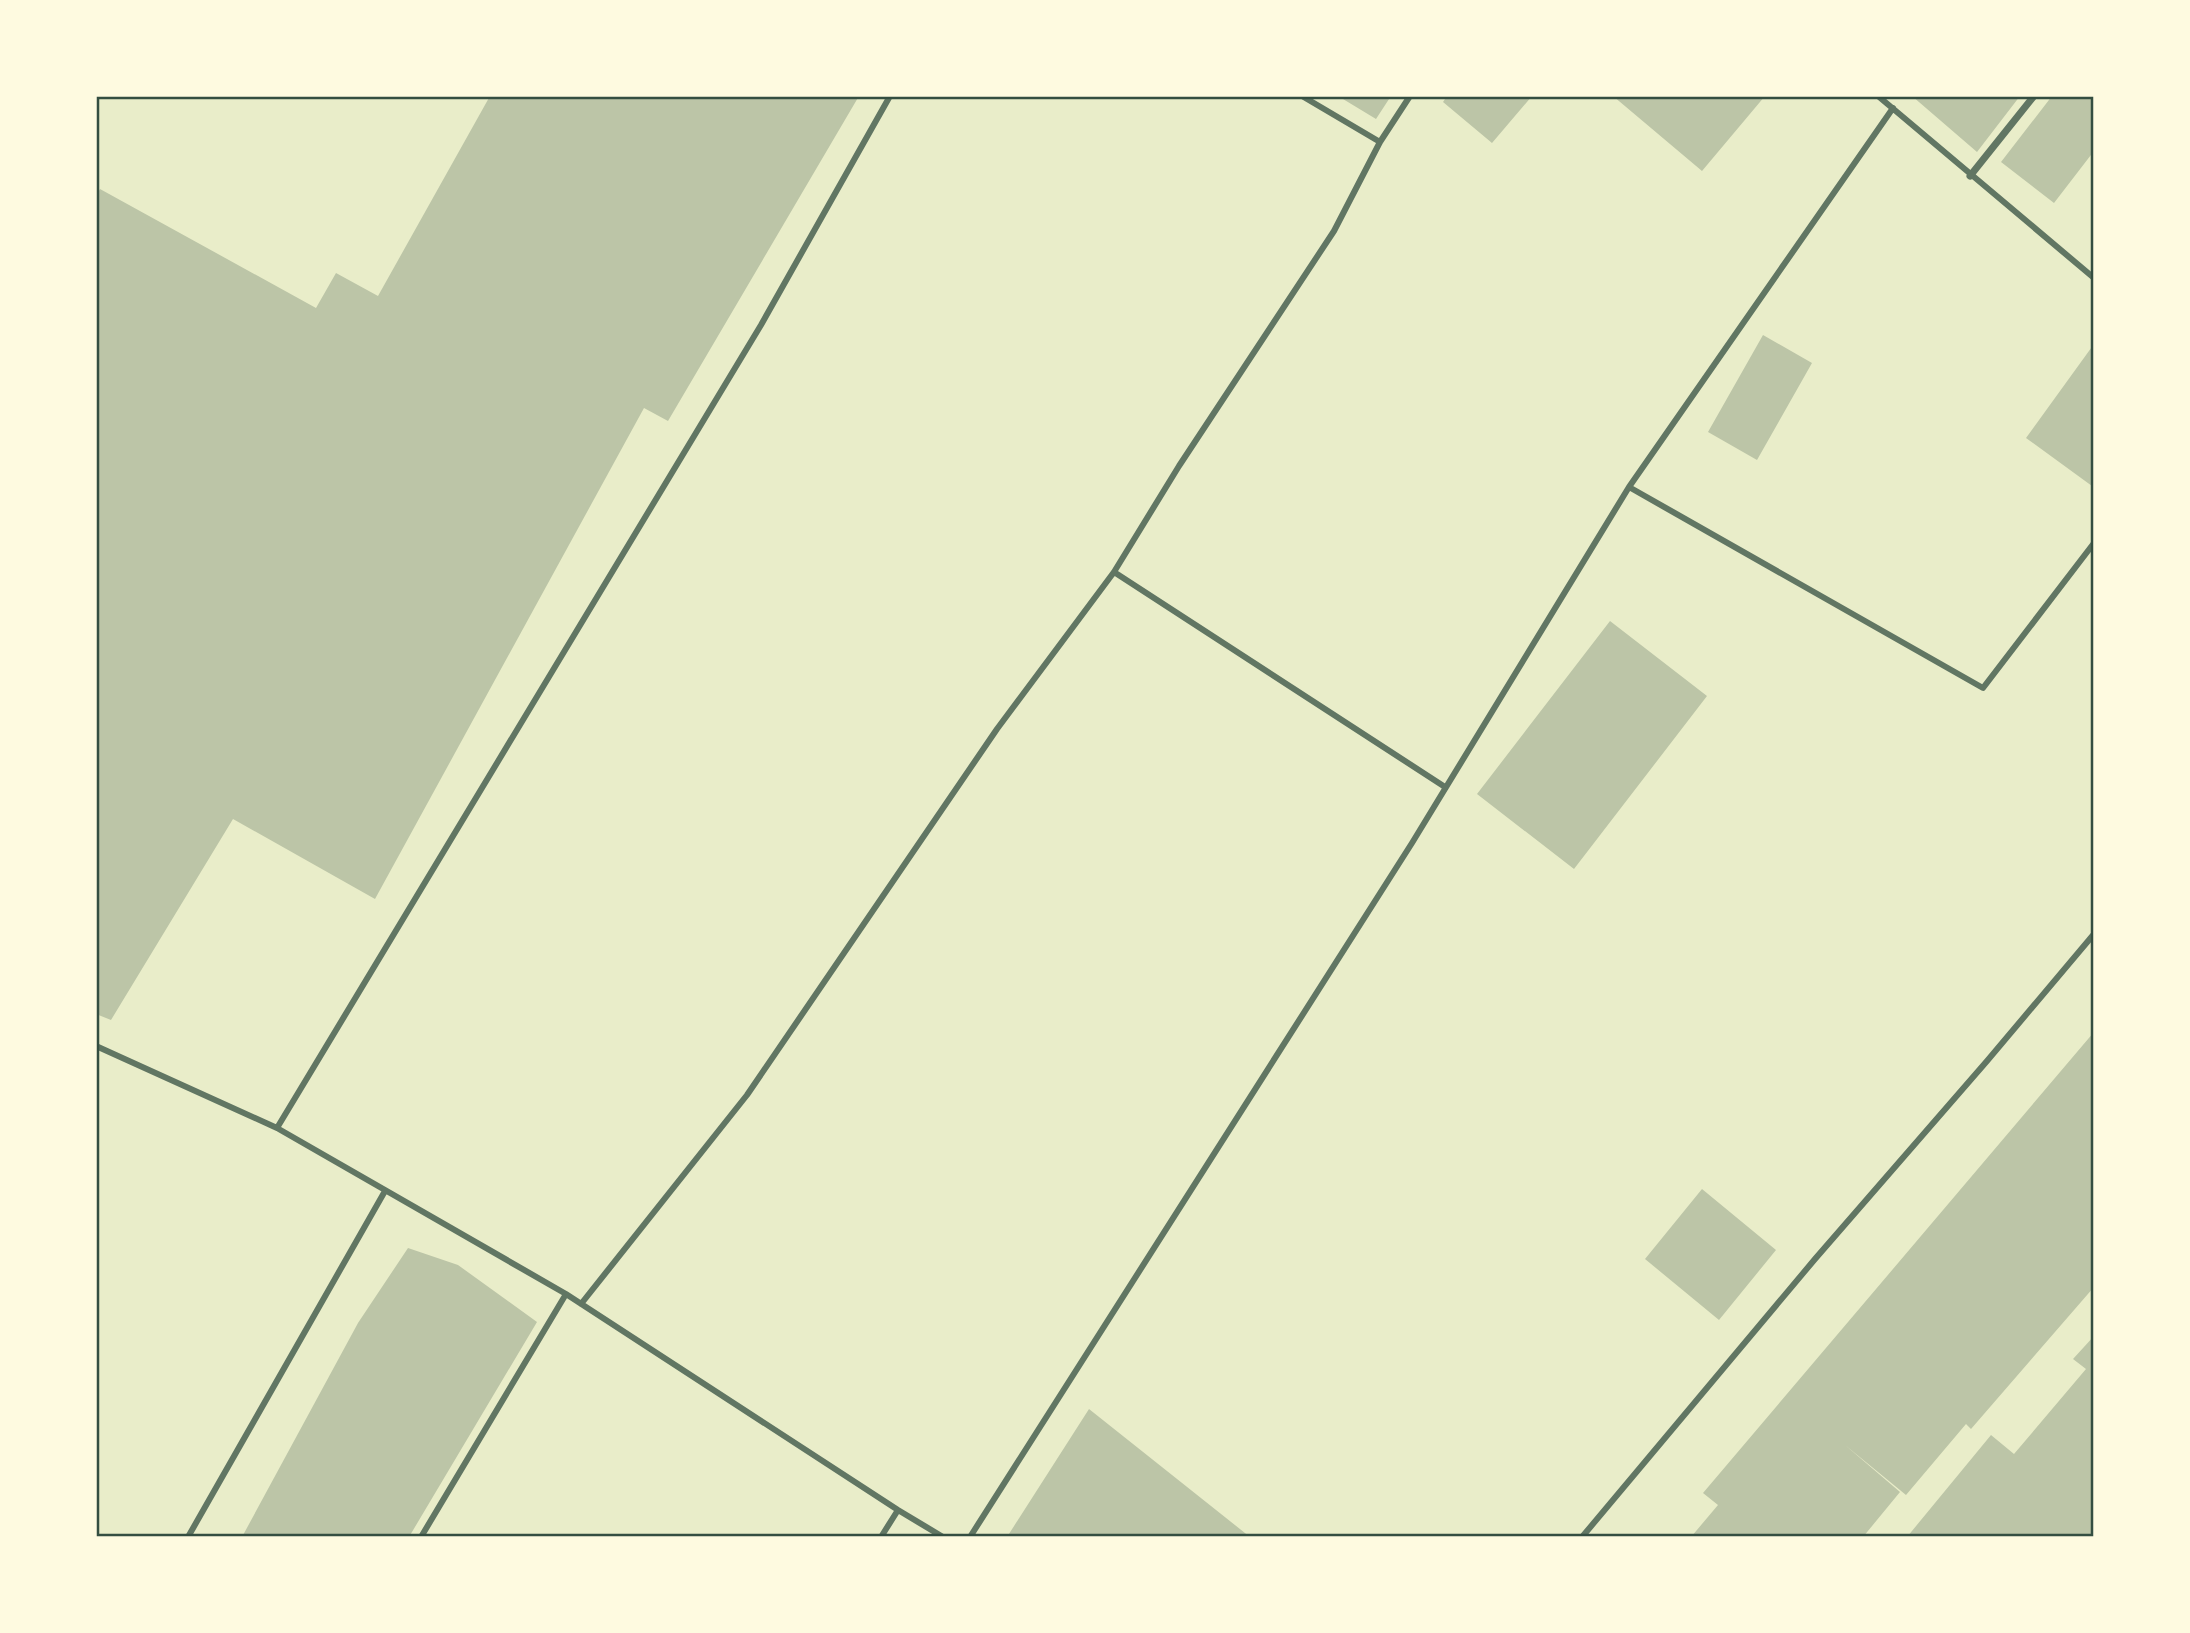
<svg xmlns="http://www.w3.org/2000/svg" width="2190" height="1633" viewBox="0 0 2190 1633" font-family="'PT Sans Narrow',sans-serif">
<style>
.building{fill:#bcc5a7}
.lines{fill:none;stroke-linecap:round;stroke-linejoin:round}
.pedestrian{stroke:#617663;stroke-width:6}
.minor{stroke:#617663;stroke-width:7}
.neatline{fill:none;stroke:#344e41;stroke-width:2.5}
</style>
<rect width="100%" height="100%" fill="#e9edc9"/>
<path class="building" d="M490,96H859L668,421L644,408L375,899L233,819L111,1020L96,1014V196L100,189L316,308L336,273L378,296Z
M1338,96H1391L1376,119Z
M1447,96H1532L1492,143L1443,102Z
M1613,96H1765L1702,171Z
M1912,96H2020L1977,152Z
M2052,96H2094V151L2054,203L2001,162Z
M1763,335L1812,363L1757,460L1708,432Z
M2094,344V483L2092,486L2026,438Z
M1610,621L1707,696L1574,869L1477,794Z
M2094,1032V1287L1971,1429L1966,1424L1906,1495L1845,1445L1900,1492L1863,1537H1691L1718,1505L1703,1493Z
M1702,1189L1776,1250L1719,1320L1645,1259Z
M408,1248L458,1265L537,1322L409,1537H242L358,1323Z
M2094,1336V1537H1907L1991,1435L2014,1454L2086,1369L2073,1359Z
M1089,1409L1250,1537H1007Z"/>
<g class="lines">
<path class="pedestrian" d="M1302,96L1380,142
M1878,96L2094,278
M1629,487L1983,688L2094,543
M1114,572L1445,787
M96,1046L277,1128L566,1294L898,1510L943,1537
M277,1128L761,325L890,96
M581,1304L747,1095L997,729L1114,572L1179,466L1334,231L1380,142L1410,96
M188,1537L385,1191
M421,1537L566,1294
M881,1537L898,1510
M970,1537L1412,843L1629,487L1893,108
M1582,1537L1815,1259L1987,1061L2094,934"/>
<path class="minor" d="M1970,176L2034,96"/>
</g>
<rect width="2190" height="1633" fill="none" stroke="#fefae0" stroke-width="196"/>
<rect x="98" y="98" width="1994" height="1437" class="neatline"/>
</svg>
